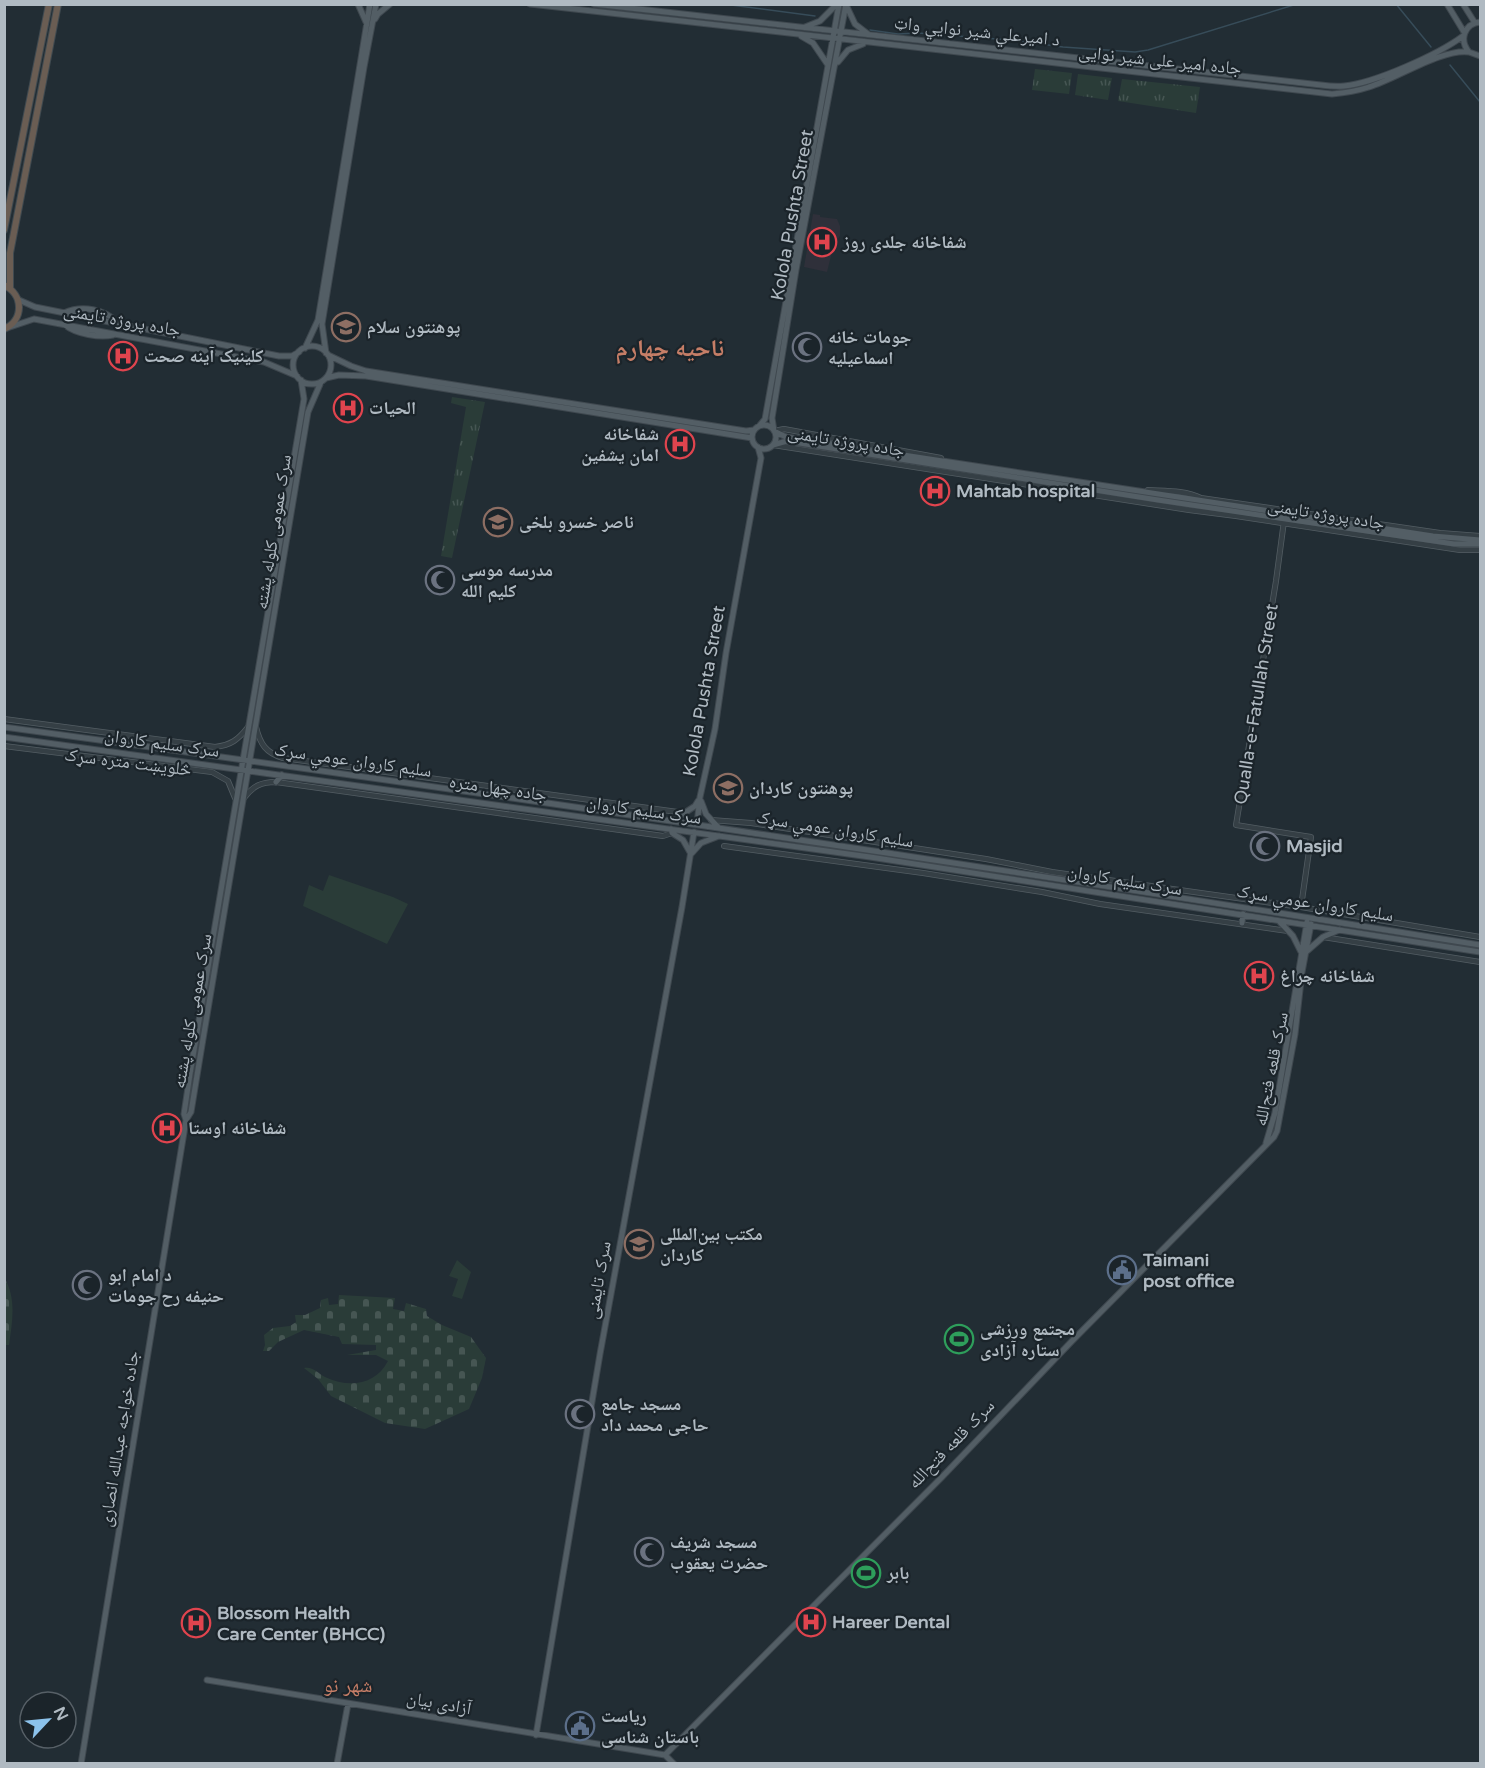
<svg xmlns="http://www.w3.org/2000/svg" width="1485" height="1768" viewBox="0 0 1485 1768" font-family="'Varela Round','Noto Naskh Arabic',sans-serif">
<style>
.medical{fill:#2f303a}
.grass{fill:#2a3c38}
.cemetery{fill:url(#cemetery-stones)}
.park{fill:url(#park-tufts)}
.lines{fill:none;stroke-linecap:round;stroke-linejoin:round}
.stream{stroke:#374c59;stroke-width:1.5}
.minor-casing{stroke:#535d63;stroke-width:6}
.major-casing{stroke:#3f484f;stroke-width:7}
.highway-casing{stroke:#404a50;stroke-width:8}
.minor{stroke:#353f45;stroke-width:4.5}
.major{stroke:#535e65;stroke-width:5}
.highway{stroke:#6a5d53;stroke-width:6}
.labels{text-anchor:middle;stroke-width:4.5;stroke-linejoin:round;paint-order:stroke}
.street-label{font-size:18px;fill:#b0bac2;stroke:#1b242a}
.poi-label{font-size:18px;font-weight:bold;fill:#b0bac2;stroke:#1b242a;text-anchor:start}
.neighbourhood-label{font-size:20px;fill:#c67e67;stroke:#1b242a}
.district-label{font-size:24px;font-weight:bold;fill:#c67e67;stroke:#1b242a}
</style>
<defs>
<pattern id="cemetery-stones" width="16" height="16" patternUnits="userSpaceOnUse" patternTransform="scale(1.5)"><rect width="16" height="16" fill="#2a3c38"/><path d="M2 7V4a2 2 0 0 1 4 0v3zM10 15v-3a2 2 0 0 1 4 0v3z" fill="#465653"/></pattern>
<pattern id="park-tufts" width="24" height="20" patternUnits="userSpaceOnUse" patternTransform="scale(1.5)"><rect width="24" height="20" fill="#2a3c38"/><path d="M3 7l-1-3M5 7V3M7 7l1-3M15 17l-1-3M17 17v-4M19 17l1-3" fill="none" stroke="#465653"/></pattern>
</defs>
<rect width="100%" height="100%" fill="#222d34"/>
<path class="medical" d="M813,214L820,215V217L837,219L840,226V236L834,244L827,272L804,267Z"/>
<path class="grass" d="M329,875L393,897L408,904L387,944L303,906L309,885L323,891Z
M457,1260L471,1272L462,1299L452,1296L458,1279L449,1276Z"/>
<path class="cemetery" d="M4,1277C17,1299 12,1322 9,1345H5Z
M339,1295L395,1298L393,1309L404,1311L406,1303L426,1309L427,1316L442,1325L471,1337L486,1358L482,1378L469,1409L425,1429L385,1423L331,1396L318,1379L304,1368C312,1366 318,1373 325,1377C348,1388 375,1386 388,1361L376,1355H347L376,1350V1345L342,1344L339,1337L304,1330L278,1342L269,1351H263L265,1345L264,1335L273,1328L290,1326L296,1322L295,1315H305L320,1308L321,1300L328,1298L329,1305L338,1304Z"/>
<path class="park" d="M1035,69L1072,73L1069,94L1032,90Z
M1078,74L1112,78L1108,100L1075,95Z
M1122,79L1200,87L1196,113L1118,101Z
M452,397L485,402L452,558L441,556L466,407L451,403Z"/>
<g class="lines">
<path class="stream" d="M1396,4L1431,47
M731,5L815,16
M870,30L898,34L918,33L1010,40L1063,47L1135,52L1148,50L1297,4
M1450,65L1480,102"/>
<g class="minor-casing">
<path id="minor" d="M774,431L784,429L941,458
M773,445L1189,510L1236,516L1460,550H1480
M1148,490C1165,491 1185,490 1201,498L1440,533L1480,536
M1284,521L1276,581L1236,825L1311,837L1301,907
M4,719L215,747C231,745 238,740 248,727
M256,727C260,744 266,753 283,758L685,813
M4,746L212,772L228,781L235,798
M244,798C253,786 261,782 276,782L663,836L672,833
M711,820L751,823L986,859L1052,872L1301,907L1480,937
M724,846L923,873L1042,892L1100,904L1288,931
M1323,937L1480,962"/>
</g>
<g class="major-casing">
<path id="major" d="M358,4L366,22
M530,4L1332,94C1344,93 1357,91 1369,87C1396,79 1443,48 1469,52
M594,4L1321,85C1328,86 1336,87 1344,86C1375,83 1439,54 1463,36
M846,4L796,270L772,418L774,431L786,437L1433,536L1480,540
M1447,4L1464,32
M1463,4L1475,23
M847,7L855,24L868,34
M375,19L378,14L390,4
M1480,22C1464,24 1459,40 1469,52L1480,56
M805,27L820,21L837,4
M801,36L813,43L828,65
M838,62L848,50L863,44
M19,300L35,307L279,356H292L299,352
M64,313C82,305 105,309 118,323
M65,325C76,334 100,338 113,335
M10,327L34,319L264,362L297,376
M293 365a19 19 0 1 1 38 0a19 19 0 1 1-38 0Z
M305,348L318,320L370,4
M326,353L322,324L364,67L376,4
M328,355L351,366L366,371L746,431L754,430
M326,378L339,375L366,376L752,438
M760,425L765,419L839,4
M752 437a12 12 0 1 1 24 0a12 12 0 1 1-24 0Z
M773,445L787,441L1158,500L1454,544H1480
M4,727C497,794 989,866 1480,945
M4,737L870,857L1480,952
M276,782L282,775
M701,801L706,814L718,827
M674,820L695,806L698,801
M697,824L700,797L715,729L726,653L761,458L758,447
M671,829L672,833L683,840L691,854
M692,853L701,843L719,836
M1279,921L1293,936L1301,952
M1242,923L1243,914
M1307,951L1323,937L1339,930
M186,1120L184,1114L190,1074L304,399L301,380
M1266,1143L1275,1113L1307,922
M207,1680L665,1755
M536,1735L600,1354L682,907L694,832
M665,1755L942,1477L1072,1341L1274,1137L1277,1131L1295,1034L1302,972L1311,924
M665,1755L674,1764
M81,1764L186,1120L191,1112L203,1039L308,412L321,382
M337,1764L348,1704"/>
</g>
<g class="highway-casing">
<path id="highway" d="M4,230L49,4
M4,285C24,295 24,320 4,329
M10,288V253L58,4"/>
</g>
<use href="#minor" class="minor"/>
<use href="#major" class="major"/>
<use href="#highway" class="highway"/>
</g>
<defs>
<g id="hospital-ring" transform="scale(1.5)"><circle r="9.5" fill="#1b242a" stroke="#e0444e" stroke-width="1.5"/><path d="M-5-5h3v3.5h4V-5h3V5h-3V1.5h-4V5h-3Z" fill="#e0444e"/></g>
<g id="university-ring" transform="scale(1.5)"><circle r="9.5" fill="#1b242a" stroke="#8d6e63" stroke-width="1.5"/><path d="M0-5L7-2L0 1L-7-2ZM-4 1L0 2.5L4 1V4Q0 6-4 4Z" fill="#8d6e63"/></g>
<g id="mosque-ring" transform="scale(1.5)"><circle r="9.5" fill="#1b242a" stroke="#6b7280" stroke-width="1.5"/><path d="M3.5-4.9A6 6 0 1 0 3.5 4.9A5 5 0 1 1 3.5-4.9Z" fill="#6b7280"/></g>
<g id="school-ring" transform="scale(1.5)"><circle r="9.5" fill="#1b242a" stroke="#8d6e63" stroke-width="1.5"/><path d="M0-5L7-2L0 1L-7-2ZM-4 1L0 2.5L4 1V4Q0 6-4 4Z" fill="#8d6e63"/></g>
<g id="civic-ring" transform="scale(1.5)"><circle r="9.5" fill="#1b242a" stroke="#5c6f8a" stroke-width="1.5"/><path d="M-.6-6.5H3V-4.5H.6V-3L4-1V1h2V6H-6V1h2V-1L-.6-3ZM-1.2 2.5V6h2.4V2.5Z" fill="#5c6f8a"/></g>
<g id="stadium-ring" transform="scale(1.5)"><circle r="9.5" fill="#1b242a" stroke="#2e9e5b" stroke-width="1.5"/><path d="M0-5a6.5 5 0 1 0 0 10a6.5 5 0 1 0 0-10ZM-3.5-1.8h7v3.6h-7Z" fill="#2e9e5b"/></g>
</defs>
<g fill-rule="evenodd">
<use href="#hospital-ring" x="822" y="242"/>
<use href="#university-ring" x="346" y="327"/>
<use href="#mosque-ring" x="807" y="347"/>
<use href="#hospital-ring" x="123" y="356"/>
<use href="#hospital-ring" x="348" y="408"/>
<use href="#hospital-ring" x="680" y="444"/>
<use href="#hospital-ring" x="935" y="491"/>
<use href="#school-ring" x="498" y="522"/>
<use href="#mosque-ring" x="440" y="580"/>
<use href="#university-ring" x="728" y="788"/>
<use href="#mosque-ring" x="1265" y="846"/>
<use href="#hospital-ring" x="1259" y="976"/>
<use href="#hospital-ring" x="167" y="1128"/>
<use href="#school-ring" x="639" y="1244"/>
<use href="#civic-ring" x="1122" y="1270"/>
<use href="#mosque-ring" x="87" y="1285"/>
<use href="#stadium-ring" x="959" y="1339"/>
<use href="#mosque-ring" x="580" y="1414"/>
<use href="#mosque-ring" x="649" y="1552"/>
<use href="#stadium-ring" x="866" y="1573"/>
<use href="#hospital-ring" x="811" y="1622"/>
<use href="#hospital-ring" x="196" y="1623"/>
<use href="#civic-ring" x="580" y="1726"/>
</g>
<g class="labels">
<g class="street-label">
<text transform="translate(977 31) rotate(6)" y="6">د امیرعلي شیر نوايي واټ</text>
<text transform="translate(1160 60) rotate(6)" y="6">جاده امیر علی شیر نوایی</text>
<text transform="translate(792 215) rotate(-80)" y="6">Kolola Pushta Street</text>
<text transform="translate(122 320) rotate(10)" y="6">جاده پروژه تایمنی</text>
<text transform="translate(846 441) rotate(9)" y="6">جاده پروژه تایمنی</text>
<text transform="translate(1326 514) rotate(9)" y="6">جاده پروژه تایمنی</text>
<text transform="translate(273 532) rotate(-81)" y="6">سرک عمومی کلوله پشته</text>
<text transform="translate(704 691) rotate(-80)" y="6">Kolola Pushta Street</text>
<text transform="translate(1256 704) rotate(-81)" y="6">Qualla-e-Fatullah Street</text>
<text transform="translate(162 743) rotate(8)" y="6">سرک سلیم کاروان</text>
<text transform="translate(353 760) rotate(8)" y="6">سلیم کاروان عومي سړک</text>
<text transform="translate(128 762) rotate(7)" y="6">څلویښت متره سړک</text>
<text transform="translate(498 788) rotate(8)" y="6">جاده چهل متره</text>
<text transform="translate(644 810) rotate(8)" y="6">سرک سلیم کاروان</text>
<text transform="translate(835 829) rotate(9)" y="6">سلیم کاروان عومي سړک</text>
<text transform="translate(1125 880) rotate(9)" y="6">سرک سلیم کاروان</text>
<text transform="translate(1315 903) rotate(9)" y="6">سلیم کاروان عومي سړک</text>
<text transform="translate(192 1011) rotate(-80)" y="6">سرک عمومی کلوله پشته</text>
<text transform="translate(1271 1069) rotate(-79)" y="6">سرک قلعه فتح‌الله</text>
<text transform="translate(598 1280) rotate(-80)" y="6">سرک تایمنی</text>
<text transform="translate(119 1439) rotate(-81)" y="6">جاده خواجه عبدالله انصاری</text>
<text transform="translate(951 1444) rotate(-46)" y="6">سرک قلعه فتح‌الله</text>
<text transform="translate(439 1703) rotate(10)" y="6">آزادی بیان</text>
</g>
<g class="poi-label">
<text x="843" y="248">شفاخانه جلدی روز</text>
<text x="367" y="333">پوهنتون سلام</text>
<text x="828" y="343">جومات خانه<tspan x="828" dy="21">اسماعيليه</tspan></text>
<text x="144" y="362">کلینیک آینه صحت</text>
<text x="369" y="414">الحیات</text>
<text x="659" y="440" text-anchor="end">شفاخانه<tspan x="659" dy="21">امان یشفین</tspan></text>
<text x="956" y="497">Mahtab hospital</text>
<text x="519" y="528">ناصر خسرو بلخی</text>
<text x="461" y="576">مدرسه موسی<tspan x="461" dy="21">کلیم الله</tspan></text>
<text x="749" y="794">پوهنتون کاردان</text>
<text x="1286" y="852">Masjid</text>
<text x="1280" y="982">شفاخانه چراغ</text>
<text x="188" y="1134">شفاخانه اوستا</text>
<text x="660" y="1240">مکتب بین‌المللی<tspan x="660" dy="21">کاردان</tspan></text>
<text x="1143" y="1266">Taimani<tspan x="1143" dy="21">post office</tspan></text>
<text x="108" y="1281">د امام ابو<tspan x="108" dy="21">حنیفه رح جومات</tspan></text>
<text x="980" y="1335">مجتمع ورزشی<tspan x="980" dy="21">ستاره آزادی</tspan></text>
<text x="601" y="1410">مسجد جامع<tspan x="601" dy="21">حاجی محمد داد</tspan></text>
<text x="670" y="1548">مسجد شریف<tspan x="670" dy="21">حضرت یعقوب</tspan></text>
<text x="887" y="1579">بابر</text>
<text x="217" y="1619">Blossom Health<tspan x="217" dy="21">Care Center (BHCC)</tspan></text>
<text x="832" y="1628">Hareer Dental</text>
<text x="601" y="1722">ریاست<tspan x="601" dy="21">باستان شناسی</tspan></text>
</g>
<g class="neighbourhood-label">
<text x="348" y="1692">شهر نو</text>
</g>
<g class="district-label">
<text x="670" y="356">ناحیه چهارم</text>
</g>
</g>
<rect width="1485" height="1768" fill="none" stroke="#b0bac2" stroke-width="12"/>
<g transform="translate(48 1720) rotate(64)"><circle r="28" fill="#1b242a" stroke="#576067" stroke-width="1.5"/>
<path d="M0-4.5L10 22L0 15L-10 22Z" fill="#8cc2eb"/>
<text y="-9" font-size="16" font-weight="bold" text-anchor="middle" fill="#b0bac2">N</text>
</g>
</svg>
